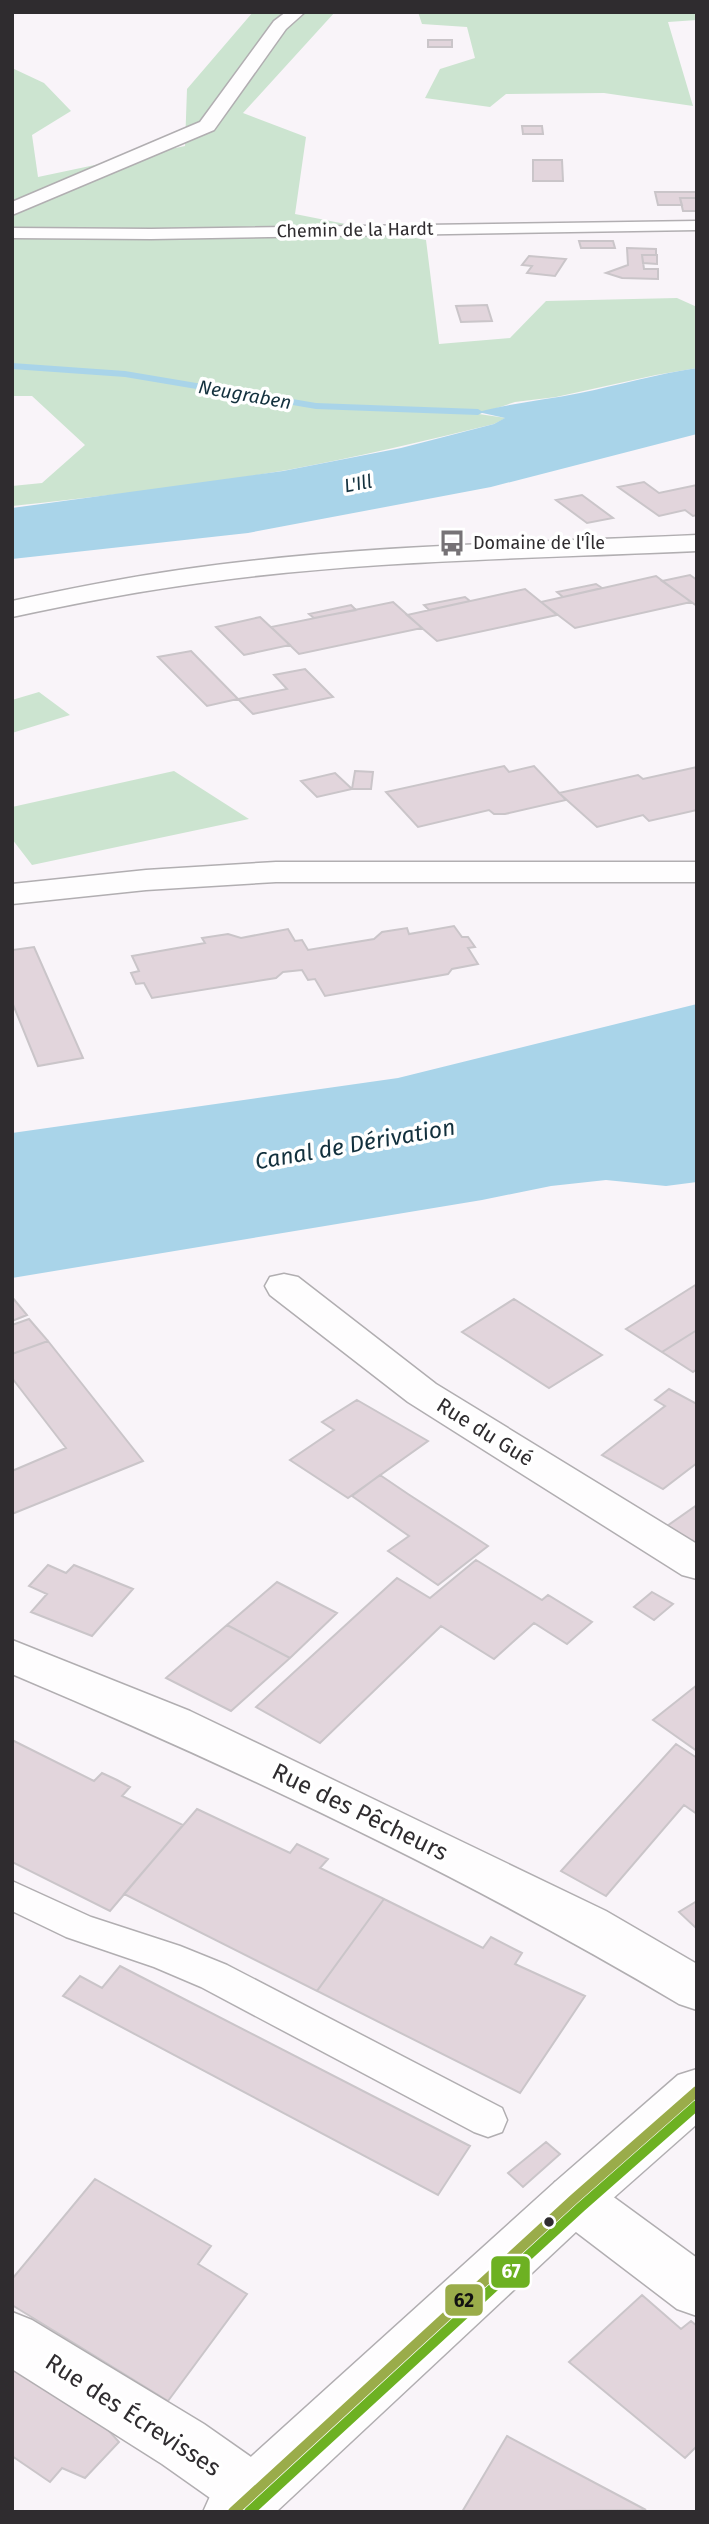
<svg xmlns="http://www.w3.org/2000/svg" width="709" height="2524" viewBox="0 0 709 2524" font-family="'Fira Sans',sans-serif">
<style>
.green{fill:#cce4d0}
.water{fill:#a9d4e9}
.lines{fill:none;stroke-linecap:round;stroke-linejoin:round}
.stream{fill:#a9d4e9;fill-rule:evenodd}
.building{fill:#e2d5dc;stroke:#cac5c9;stroke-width:2}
.service-casing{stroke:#b1aeb1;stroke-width:3}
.minor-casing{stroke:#b1aeb1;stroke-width:3}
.secondary-casing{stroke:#b1aeb1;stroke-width:3}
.service{fill:#fefdfe;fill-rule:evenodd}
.minor{fill:#fefdfe;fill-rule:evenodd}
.secondary{fill:#fefdfe;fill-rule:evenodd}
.bus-1-casing{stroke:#fff;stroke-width:15}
.bus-2-casing{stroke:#fff;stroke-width:15}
.bus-1{stroke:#9aac4a;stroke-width:10}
.bus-2{stroke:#6db122;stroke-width:10}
.bus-dot{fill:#2f2c2f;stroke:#fff;stroke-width:2.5}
.labels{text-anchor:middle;stroke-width:7;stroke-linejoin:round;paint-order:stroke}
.far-street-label{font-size:18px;fill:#2f2c2f;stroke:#fff}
.far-poi-label{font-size:18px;fill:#2f2c2f;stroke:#fff;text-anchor:start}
.far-water-label{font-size:19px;font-style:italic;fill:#12303d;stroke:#fff}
.street-label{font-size:21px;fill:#2f2c2f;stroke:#fff}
.water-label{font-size:23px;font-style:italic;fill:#12303d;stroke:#fff}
.near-street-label{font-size:24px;fill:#2f2c2f;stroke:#fff}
.line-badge{stroke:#fff;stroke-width:2.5}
.badge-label{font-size:19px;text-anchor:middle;font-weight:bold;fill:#fff}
.pale-badge-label{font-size:19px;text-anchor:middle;font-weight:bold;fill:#111}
</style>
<rect width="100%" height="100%" fill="#f9f4f9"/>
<path class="green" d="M253,12H335L243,113L306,137L295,214L426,240L439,344L510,338L546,301L677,298L697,307V368L656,375L556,397L515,402L479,414L506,418L494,424C425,441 357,457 287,470C196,486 104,496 12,506V486L42,483L85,445L32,396H12V68L44,83L71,111L32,135L38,177L185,146L187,89Z
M418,12H697V20L668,22L693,106L604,93L506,94L490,107L425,98L440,69L475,58L467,27L422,24Z
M39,692L70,715L12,733V700Z
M174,771L249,819L32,865L12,839V807Z"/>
<path class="water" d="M697,368V434L491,487L248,533L12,559V508L283,471L401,448L494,424L505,418L478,412C512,403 545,400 580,393C619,385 657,374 697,368Z
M697,1004V1182L666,1186L606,1180L551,1186L482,1200L12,1278V1133L398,1078Z"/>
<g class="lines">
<path class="stream" d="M12,363L125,371L316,403L478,409L483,412L478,415L316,409L125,377L12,369Z"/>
</g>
<path class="building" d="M428,40H452V47H428Z
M522,126H542L543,134H523Z
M533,160H562L563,181H533Z
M655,192H697V198H680L682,205H658Z
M680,198H697V211H683Z
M579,241H613L615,248H581Z
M627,248L656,249V255H642L644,269H658V279L622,278L606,273L628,265Z
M642,255H657V264L643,263Z
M529,256L566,259L555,276L527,273L532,266L522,265Z
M487,305L492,321L461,322L456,306Z
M644,482L659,493L697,485V515L693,516L685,510L659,516L618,487Z
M582,495L613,518L587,523L556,500Z
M690,575L697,580V606L662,581Z
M656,576L691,602L575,628L541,602Z
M596,584L602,588L563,597L557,592Z
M525,589L557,615L437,641L407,615Z
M465,597L470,601L429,610L424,605Z
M393,602L422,628L299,654L271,627Z
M351,605L356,610L314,618L309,614Z
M260,617L290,645L244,655L216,627Z
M191,651L238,699L207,706L158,657Z
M305,669L333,697L253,714L238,699L287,689L274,675Z
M504,766L509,772L534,766L566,800L505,814H494L489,810L418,827L386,792Z
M697,767V810L649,821L643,815L597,827L559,793L638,775L643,779Z
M355,771L373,772L371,789H352Z
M335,773L352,789L317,797L301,781Z
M454,926L462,937H468L475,947L468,948L478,964L452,969L448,974L325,996L315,979L308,980L302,970L283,972L276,978L152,998L144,983L136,984L131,973L139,971L132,956L205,943L202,938L228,934L241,938L288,929L295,941L302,940L308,950L374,939L382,932L407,928L409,934Z
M34,947L83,1058L38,1066L12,1002V950Z
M697,1284V1330L662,1352L626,1329Z
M12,1297L27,1315L12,1321Z
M514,1299L602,1355L549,1388L462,1332Z
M29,1319L48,1341L12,1354V1325Z
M697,1330V1369L693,1372L662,1352Z
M48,1341L143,1461L12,1514V1471L66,1448L12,1378V1354Z
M669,1389L697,1404V1463L663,1489L602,1455L665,1406L655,1400Z
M357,1400L428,1441L348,1498L290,1460L334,1430L322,1422Z
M380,1475L408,1494L488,1546L438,1585L388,1551L409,1536L352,1496Z
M697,1505V1545L667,1526Z
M476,1560L542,1600L548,1595L592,1622L567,1644L534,1623L494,1659L441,1626L320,1743L256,1707L397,1578L430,1598Z
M48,1565L66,1573L74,1565L133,1589L92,1636L31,1612L47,1594L29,1586Z
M277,1582L337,1613L290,1658L227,1625Z
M652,1592L673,1604L654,1620L634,1607Z
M227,1625L290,1658L231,1711L166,1678Z
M697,1685V1751L653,1720Z
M12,1740L94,1781L102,1773L117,1780L130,1787L122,1796L183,1825L110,1911L12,1862Z
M676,1744L697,1758V1814L684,1805L606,1896L561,1871Z
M197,1809L290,1853L297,1844L328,1859L320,1868L384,1899L317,1991L124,1894Z
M384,1899L483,1948L491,1937L522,1953L515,1964L585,1996L520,2093L317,1991Z
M697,1901V1929L679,1912Z
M120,1966L470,2146L438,2195L63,1996L80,1976L102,1988Z
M546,2142L560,2154L523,2187L508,2173Z
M95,2179L211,2246L198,2264L247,2294L168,2401L12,2305V2279Z
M642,2295L681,2329L691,2321L697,2326V2446L685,2458L569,2362Z
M12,2363L92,2412L119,2442L85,2478L62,2468L50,2482L12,2456Z
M507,2436L646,2510L462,2512Z"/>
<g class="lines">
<g class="service-casing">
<path id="service" d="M697,221V230L151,239L12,238V228L151,229Z
M12,1881L91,1917L180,1946L227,1965L502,2108L507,2120L502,2132L488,2137L474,2132L201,1987L154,1967L66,1937L12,1911Z"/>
</g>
<g class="minor-casing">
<path id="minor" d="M286,12H305L286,29L214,130L12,215V202L200,122L274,21Z
M697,535V551C524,559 350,560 179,586C123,594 68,605 12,617V601C68,589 123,578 179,570C350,545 524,543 697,535Z
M276,862H697V882H276L146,890L12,904V884L146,870Z
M284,1274L298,1277L436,1384L697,1544V1579L682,1575L408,1402L270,1295L265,1286L270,1277Z
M12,1640L190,1711L606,1911L697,1964V2010L679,2004C466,1877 240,1770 12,1674Z
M574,2175L593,2182L697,2258V2316L677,2309L555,2216L547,2199L555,2182Z
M12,2312L32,2320L204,2424L274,2473L283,2493L275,2512H230L162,2464L12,2369Z"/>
</g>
<g class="secondary-casing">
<path id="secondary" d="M697,2069V2124L593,2216L276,2512H203L212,2492L555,2182L678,2075Z"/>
</g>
<use href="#service" class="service"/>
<use href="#minor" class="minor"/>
<use href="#secondary" class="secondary"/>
<g class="bus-1-casing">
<path id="bus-1" d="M233,2512L574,2199L697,2091"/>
</g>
<g class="bus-2-casing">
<path id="bus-2" d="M249,2512L581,2207L697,2105"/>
</g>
<use href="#bus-1" class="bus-1"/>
<use href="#bus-2" class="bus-2"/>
</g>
<defs>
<g id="bus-bare" transform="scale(2.1)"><path d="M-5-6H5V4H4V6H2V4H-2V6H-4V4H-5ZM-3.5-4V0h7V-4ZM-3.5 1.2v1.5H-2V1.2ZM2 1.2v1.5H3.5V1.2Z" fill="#767276" stroke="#fff" stroke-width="2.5" paint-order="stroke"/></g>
</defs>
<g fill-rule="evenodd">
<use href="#bus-bare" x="452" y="543"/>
</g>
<circle class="bus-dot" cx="549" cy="2222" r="6"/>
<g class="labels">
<g class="far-street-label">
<text transform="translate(355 230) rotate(-1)" y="6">Chemin de la Hardt</text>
</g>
<g class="far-poi-label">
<text x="473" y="549">Domaine de l'Île</text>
</g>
<g class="far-water-label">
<text transform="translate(245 394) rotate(10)" y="7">Neugraben</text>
<text transform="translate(358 483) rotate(-11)" y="7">L'Ill</text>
</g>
<g class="street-label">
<text transform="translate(485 1432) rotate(32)" y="7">Rue du Gué</text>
</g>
<g class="water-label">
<text transform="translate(355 1144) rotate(-10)" y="8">Canal de Dérivation</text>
</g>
<g class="near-street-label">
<text transform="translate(360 1812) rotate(26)" y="8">Rue des Pêcheurs</text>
<text transform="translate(133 2415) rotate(33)" y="8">Rue des Écrevisses</text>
</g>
</g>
<g class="line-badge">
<rect x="490" y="2255" width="41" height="34" rx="7" fill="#6db122"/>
<rect x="444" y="2283" width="40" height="34" rx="7" fill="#9aac4a"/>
</g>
<g class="badge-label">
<text x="511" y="2278">67</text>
</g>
<g class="pale-badge-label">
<text x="464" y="2307">62</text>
</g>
<rect width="709" height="2524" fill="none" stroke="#2f2c2f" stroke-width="28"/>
</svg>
